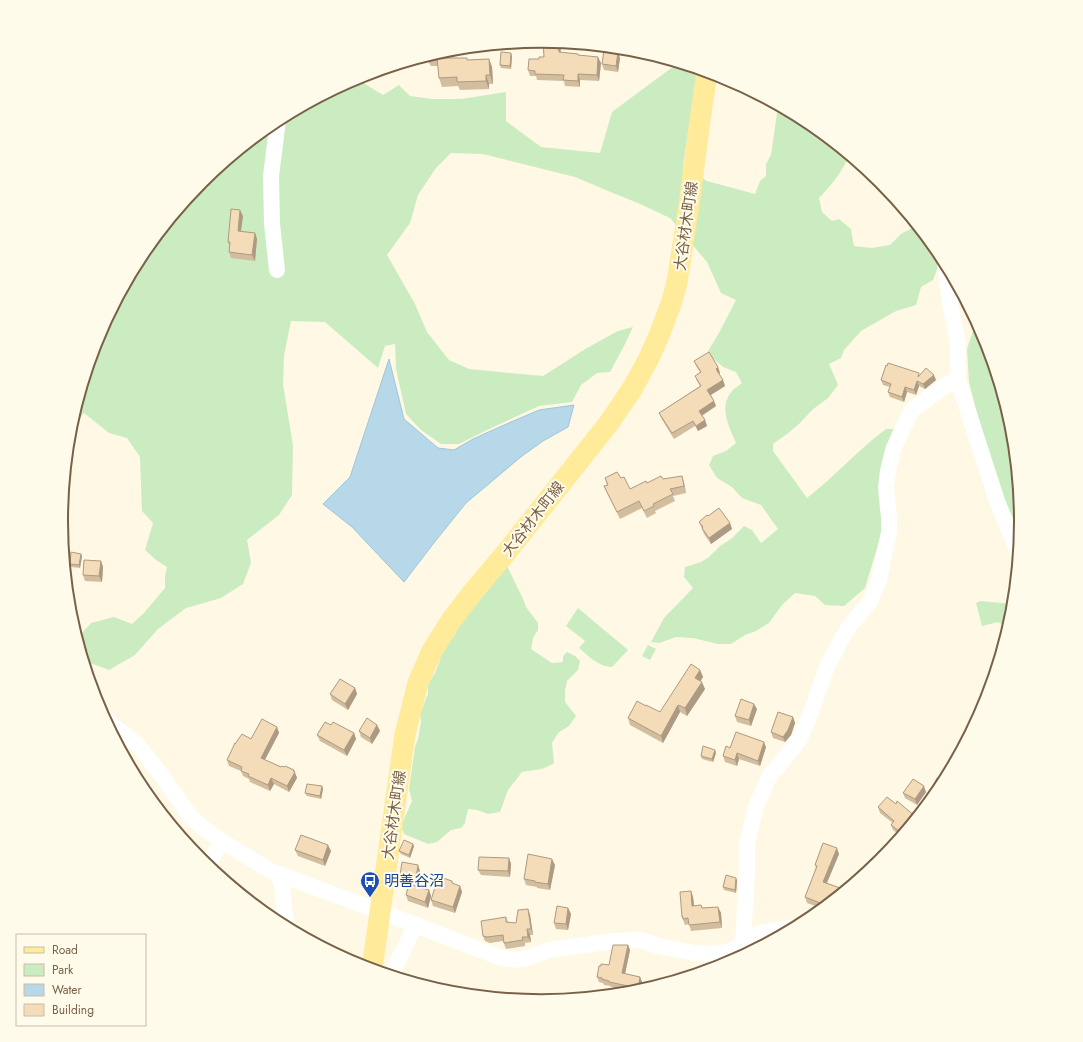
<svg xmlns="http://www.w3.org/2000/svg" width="1083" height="1042" viewBox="0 0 1083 1042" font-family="Jost,'Noto Sans JP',sans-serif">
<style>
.green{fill:#cbecc1}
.water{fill:#b7d8e9;stroke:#9cc6db}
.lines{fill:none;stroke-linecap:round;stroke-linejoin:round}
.minor{stroke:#fff;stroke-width:16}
.major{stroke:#ffeb99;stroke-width:21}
.wall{fill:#d3bd9f}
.shaded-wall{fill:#ac9a82}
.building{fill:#f5dcb9;stroke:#ac9a82}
.labels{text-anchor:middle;stroke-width:4;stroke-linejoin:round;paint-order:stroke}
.street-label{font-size:15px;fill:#786147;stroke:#fffbeb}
.transit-label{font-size:15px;fill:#164399;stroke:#fffbeb;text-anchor:start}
.rim{fill:none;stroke:#786147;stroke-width:2}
</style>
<rect width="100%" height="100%" fill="#fef8e4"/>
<path class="green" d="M678,63L701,70L690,119L683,166L707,181L755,194L760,181L766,176V164L771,155L778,106L808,122L849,155C844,170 830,187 819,198L822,212L832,221L839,219L851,229L854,246L872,248L890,245L901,234L914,227L930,241L937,257L938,267L933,280L921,287L916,305L896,311L861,331L844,350L841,358L829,364L838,385L828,398L812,410L800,423L787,434L773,444V451L807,498C835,476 858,450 886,429H895L884,521L877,548L865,588L844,606L825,605L815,596L795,593L782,605L769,623L756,631L745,635L731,644H718L693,638L676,637L659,643L651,642L664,618L693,588L684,577L685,567L701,562L709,557L720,546L731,539L744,526L752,530L761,543L778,529L761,505L742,498L732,487L717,478L709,465L713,456L726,451L736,443C729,426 718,408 732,391C735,388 739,385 742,383L736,372L723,367L707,353L720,331L736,300L721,293L707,262L670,218L638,203L613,193L575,177L483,154L451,153L436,168L418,195L410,223L387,255L415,304L427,332L449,360L469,369L543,376L587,348L618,331L633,327L623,348L610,372L597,373L581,385L572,402L539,406L487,430L459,444H441L421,430L406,414L396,369L395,344L385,346L378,368L325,322L291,321L284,355L283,384L293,446L292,495L279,515L247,540L251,563L243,584L221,598L186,608L158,629L135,655L109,670L85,661L80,646L82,633L91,623L114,617L132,624L144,613L165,588V576L167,567L156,560L145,550L153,523L142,511L140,457L127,438L109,433L84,413L71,430V427L98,337L143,254L202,181L275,122L281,119L286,117V116L359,77L362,82L383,95L399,85L410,96L432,99H461L506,92V121L541,147L600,153L612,112Z
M973,331L987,343L1012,428L1021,521L1020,535L1004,498L981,429L969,382L967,349Z
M507,566L524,601L526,607L538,623V630L533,638L531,649L552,663L563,662V656L567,652L575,656L580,661L578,670L567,681L565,691V702L576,716L569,726L558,733L552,743L554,763C545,770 533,770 522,772L508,790L500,812L488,814L477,810L468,809L465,823L461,828L451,830L437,842L428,844L404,834L401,826L412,801L409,789L415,747L418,739L421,722L420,714L428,694V684L435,673L440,660L441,652L455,635L459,622Z
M980,601L1013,604L1012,615L1009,624L1003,625L998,622L982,626L976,603Z
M578,608L628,650L612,667C599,667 588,656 579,648L585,641L566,626Z
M648,645L656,649L650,660L642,656Z"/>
<path class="water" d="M389,359L404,419L438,448L454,450L473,439L504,425L539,410L574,405L568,427L543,441L522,456L466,503L433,544L404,582L352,527L323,504L350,477Z"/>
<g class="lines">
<path class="minor" d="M945,263L950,304L958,343V380L997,501L1018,552
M277,270L272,224L271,176L278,120
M107,721L138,745L162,776L190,816L203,828L221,841L271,871L373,909
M208,866L221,841
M278,874L282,885L286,926
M387,914L496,956C512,961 520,961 535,955C541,953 545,951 550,950L613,941L640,940L659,946L695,953L710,954L728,952L743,944L760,933L779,929L794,928
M743,944L747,872V845L756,806L770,775L781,763L799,740L811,713L827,666L848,628L871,600L879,580L889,533V518L886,488L888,471L893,450L901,432L912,410L949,383L958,380
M391,975L416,924"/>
<path class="major" d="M372,969L405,734L418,683L432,651L450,622L473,592L505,554L609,423L632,389L648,360L660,333L672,301L677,282L689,205L700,120L707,72"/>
</g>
<path class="wall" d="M543,41L560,43L561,53L578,54V55L601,63L599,81L580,80V87L565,86L564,81L537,80L536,76H530L528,70L539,59L544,57Z
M442,52V58L468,60L489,59L492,67L493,84H489V89L460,90L458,86L442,87L439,78L438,66H431L428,61V56Z
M512,56L511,69L501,68L500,65Z
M620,58L618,72L604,70L602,64Z
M243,216L241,231L255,233L257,239L255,261L231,258L229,252L230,248L228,242Z
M694,361L718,367L720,373L719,374L723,380L725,386L711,395L716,406L702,416L705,420L707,426L698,431L695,426L674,439L661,418L659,413L700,386L697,381L695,376L700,372L696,366Z
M920,375L936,380L925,389L919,386L916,395L907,392L904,402L890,397L888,392L890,387L883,385L881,380Z
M682,476L684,483L686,493L673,496L675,501L655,511L656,513L647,518L642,508L620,519L607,493L604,486L607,485L605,478H621L630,489L647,483Z
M708,516L730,523L732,529L711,544L704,534L699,522Z
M82,556L80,568L71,567L70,564Z
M101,561L103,567L102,582L85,581L83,575Z
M700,670L703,677L700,681L705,689L687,716L680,712L663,743L630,725L628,718L660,712Z
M355,688L357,694L348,710L332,700L330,694Z
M757,709L751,726L737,722L735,716Z
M793,717L795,723L791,735L785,742L773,738L771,732Z
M331,725L354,733L356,739L347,756L320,741L317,735Z
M377,725L380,731L372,744L361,737L359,731Z
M277,727L279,733L265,760L281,767L294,770L297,778L289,792L274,784L270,791L250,782L249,779L243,776L241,771L229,766L227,760L235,744L251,739Z
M766,747L760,766L739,759L737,766L725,762L723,756L730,748Z
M715,750L716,753L713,762L702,759L701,756Z
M322,786L323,789L321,799L307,796L305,793Z
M940,788L933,797L931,791Z
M926,792L917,805L905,798L903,793Z
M896,804L916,817L901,836L893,830L891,825L893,823L880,813L878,807Z
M413,844L414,846L410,858L401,854L399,851Z
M295,850L331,851L325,866L298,856Z
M839,854L827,883L843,889L849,886L821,909V908L807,903L805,897L816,868L815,865Z
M509,858L511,864L510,877L481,875L478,870Z
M555,865L550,890L537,888V887L526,885L524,879Z
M420,871L418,884L402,881L400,875Z
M736,878L737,881L736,893L724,890L723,887Z
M452,881L453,884L460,886L462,892L455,913L433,906L431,900L437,885Z
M429,890L431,896L428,908L408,901L406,895Z
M691,891L693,897L694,906L701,905L702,908L718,907L721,913L722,928L691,931L689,924L685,925L682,917Z
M568,908L571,914L568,930L556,929L554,923Z
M528,909L530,915L533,935H530L531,942L525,943V946L506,949L503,941L490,943L485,941L483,936L506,917L508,922L516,923Z
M628,945L630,950L625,974L640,977L642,982L641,990L635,992L611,987L610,986L604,985L603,983L599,982L597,977L601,966L609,965Z"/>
<path class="shaded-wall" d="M558,43H560L561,58L559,52Z
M442,52L443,66L440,60V53Z
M618,52L620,58L618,72L616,66Z
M511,53L512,56L511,69L510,66Z
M598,57L601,63L599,81L597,75Z
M489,59L492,67L493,84L490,75Z
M578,74L580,80V87L578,81Z
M486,75L489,84V89L486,81Z
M240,210L243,216L240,237L238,231Z
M255,233L257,239L255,261L252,255Z
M718,367L720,373L718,374L716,369Z
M934,375L936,380L925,389L923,384Z
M723,380L725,386L709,396L707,390Z
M917,381L919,386L916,395L914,390Z
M905,387L907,392L904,402L902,397Z
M714,401L716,406L701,416L699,411Z
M705,420L707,426L698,431L696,426Z
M682,476L684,483L686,493L684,486Z
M730,523L732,529L711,544L709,538Z
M81,554L82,556L80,568L79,565Z
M101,561L103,567L102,582L99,576Z
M700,670L703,677L698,685L695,678Z
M702,682L705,689L687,716L685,708Z
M355,688L357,694L348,710L345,704Z
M754,704L757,709L751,726L749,720Z
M678,705L680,712L663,743L661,736Z
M793,717L795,723L791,735L785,742L783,737Z
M377,725L380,731L372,744L370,738Z
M277,727L279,733L263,763L261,758Z
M354,733L356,739L347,756L344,750Z
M764,742L766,747L760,766L758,761Z
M715,750L716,753L713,762L712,759Z
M737,753L739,759L737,766L735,760Z
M294,770L297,778L289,792L287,786Z
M271,778L274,784L270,791L268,785Z
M322,786L323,789L321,799L320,796Z
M924,786L926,792L917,805L915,799Z
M413,844L414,846L410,858L409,855Z
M328,845L331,851L325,866L323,860Z
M837,848L839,854L825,887L823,882Z
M509,858L511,864L510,877L508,871Z
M552,859L555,865L550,890L548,884Z
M418,865L420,871L418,884L416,878Z
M736,878L737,881L736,893L735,890Z
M460,886L462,892L455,913L453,907Z
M429,890L431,896L428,908L425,902Z
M691,891L693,897L695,912L692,906Z
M718,907L721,913L722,928L720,922Z
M568,908L571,914L568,930L566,924Z
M528,909L530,915L533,935L531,929Z
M527,929L530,935L531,942L528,937Z
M628,945L630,950L624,978L622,973Z
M640,977L642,982L641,990L639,991L638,988Z"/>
<path class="building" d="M543,41L558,43L559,52L578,54V55L598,57L597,75L578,74V81L563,80L564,75L535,74V71L528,70L529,59H539V57H544Z
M604,50L618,52L616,66L602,64Z
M501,52L511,53L510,66L500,65Z
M440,53V58H437L438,60L428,61V56Z
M437,58H467V60L489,59L490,75H486V81L457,82V77L439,78Z
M231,209L240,210L238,231L255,233L252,255L229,252L230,242H228Z
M709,352L718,367L716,369L723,380L707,390L714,401L699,411L705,420L696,426L693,421L672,433L659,413L701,386L695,376L701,372L694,361Z
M888,363L919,373L918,377L926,368L934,375L923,384L917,381L914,390L905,387L902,397L888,392L891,384L881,380L886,365L887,366Z
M617,472L621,478L624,477L630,489L646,481L647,483L661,476L663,479L682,476L684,486L670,489L673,494L653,504L654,506L644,511L639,501L617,512L604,486L608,485L605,478Z
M719,508L730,523L709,538L702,528L703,527L699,522L707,515L708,516Z
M71,552L81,554L79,565L70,564Z
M84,560L101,561L99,576L83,575Z
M691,664L700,670L695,678L702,682L685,708L678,705L661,736L628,718L637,701L646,706V705L660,712Z
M340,679L355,688L345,704L330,694Z
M741,699L754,704L749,720L735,716Z
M778,712L793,717L788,730L783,737L771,732Z
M367,718L377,725L370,738L359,731Z
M262,719L277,727L261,758L281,767L282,766L284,767L285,766L294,770L293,771L295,772L287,786L271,778L268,785L248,776L249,774L241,771L242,767L227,760L235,743V744L242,734L251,739Z
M325,722L331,725L333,722L354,733L344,750L317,735Z
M736,732L764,742L758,761L737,753L735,760L723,756L726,746L730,748Z
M703,746L715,750L712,759L701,756Z
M937,778L944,782L936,794L931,791Z
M913,779L924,786L915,799L903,793Z
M307,784L322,786L320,796L305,793Z
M887,797L896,804L897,801L916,817L903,834L891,825L894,821L878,807Z
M301,835L328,845L323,860L295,850Z
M404,840L413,844L409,855L399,851Z
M823,843L837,848L823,882L843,889L845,885L849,886L822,909H821L823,904L805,897L817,866L815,865Z
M528,854L552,859L548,884L535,882V881L524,879Z
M479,857L509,858L508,871L478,870Z
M402,862L418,865L416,878L400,875Z
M726,875L736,878L735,890L723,887Z
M440,877L452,881V883L460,886L453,907L431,900L436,884L437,885Z
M409,884L429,890L425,902L406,895Z
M691,891L692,906L701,905L702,908L718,907L720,922L689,925L688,918L683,919V917H682L680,892Z
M557,906L568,908L566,924L554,923Z
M528,909L531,929H527L528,937H522L523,940L504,943L503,935L487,937L483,936L481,921L506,917V922L516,923L518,910Z
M613,945H628L622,973L640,977L638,988L609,982V981L602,979V978L597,977L599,966H601V964L609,965Z"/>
<defs>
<g id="bus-pin" transform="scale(1)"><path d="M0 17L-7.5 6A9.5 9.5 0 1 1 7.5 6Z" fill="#1a4fb4" stroke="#fffbeb"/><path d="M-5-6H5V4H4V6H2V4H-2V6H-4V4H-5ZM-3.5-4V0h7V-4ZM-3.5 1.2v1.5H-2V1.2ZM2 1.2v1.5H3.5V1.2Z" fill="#fff"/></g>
</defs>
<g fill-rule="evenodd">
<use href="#bus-pin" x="370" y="881"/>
</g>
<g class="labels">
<g class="street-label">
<text transform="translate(686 226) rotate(-82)" y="5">大谷材木町線</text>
<text transform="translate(533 519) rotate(-52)" y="5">大谷材木町線</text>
<text transform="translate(394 815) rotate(-82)" y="5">大谷材木町線</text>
</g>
<g class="transit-label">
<text x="384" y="886">明善谷沼</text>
</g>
</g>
<path d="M0 0H1083V1042H0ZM68 521a473 473 0 1 1 946 0a473 473 0 1 1-946 0Z" fill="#fffbeb" fill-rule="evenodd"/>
<path class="rim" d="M68 521a473 473 0 1 1 946 0a473 473 0 1 1-946 0Z"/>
<rect x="16" y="934" width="130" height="92" fill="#fffbeb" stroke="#c9bda9"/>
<rect x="24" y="947" width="20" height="6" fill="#ffeb99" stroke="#c9bda9"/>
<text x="52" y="954" font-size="12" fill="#786147">Road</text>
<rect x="24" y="964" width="20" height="12" fill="#cbecc1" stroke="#c9bda9"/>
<text x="52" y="974" font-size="12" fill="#786147">Park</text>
<rect x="24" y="984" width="20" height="12" fill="#b7d8e9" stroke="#c9bda9"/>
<text x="52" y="994" font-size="12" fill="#786147">Water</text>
<rect x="24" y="1004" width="20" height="12" fill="#f5dcb9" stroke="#c9bda9"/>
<text x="52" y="1014" font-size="12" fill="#786147">Building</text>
</svg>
